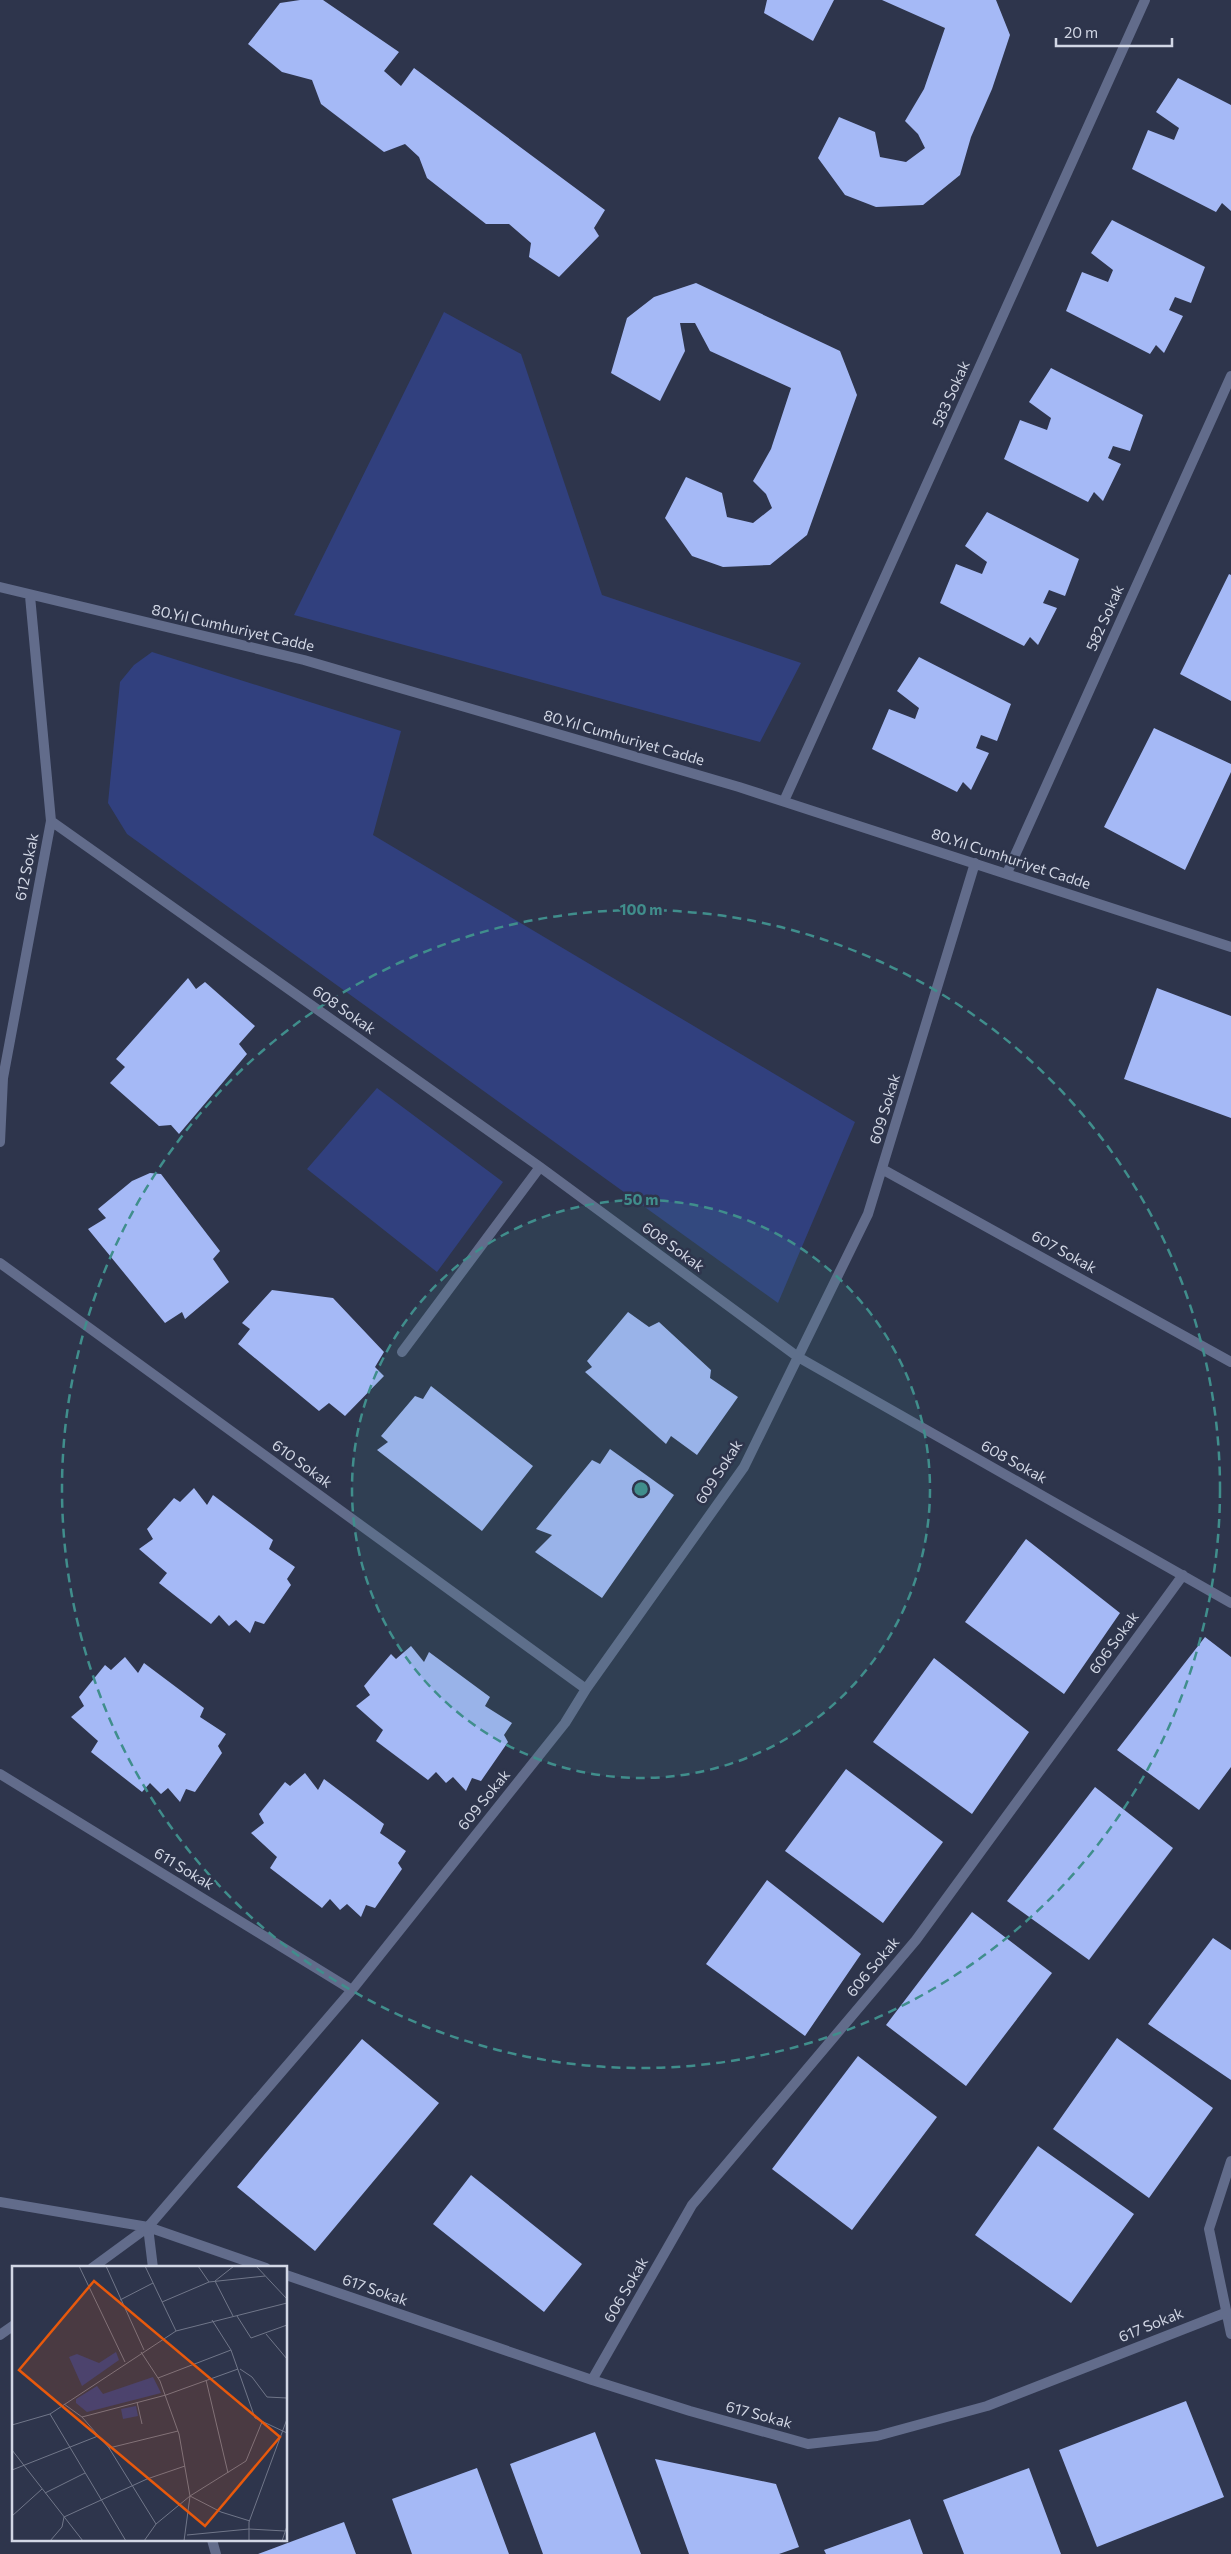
<svg xmlns="http://www.w3.org/2000/svg" width="1231" height="2554" viewBox="0 0 1231 2554" font-family="Commissioner,sans-serif">
<style>
.green{fill:#31407e}
.building{fill:#a5b9f6}
.lines{fill:none;stroke-linecap:round;stroke-linejoin:round}
.minor{stroke:#626c8b;stroke-width:10}
.ring{fill:none;stroke:#408e8c;stroke-width:2.5;stroke-dasharray:9 6}
.labels{text-anchor:middle;stroke-width:5;stroke-linejoin:round;paint-order:stroke}
.street-label{font-size:15px;fill:#d2d7e5;stroke:#2e354c}
.inset-road{fill:none;stroke:#707689;stroke-width:1}
.view{fill:#e8590c;fill-opacity:0.15;stroke:#e8590c;stroke-width:2.5}
.inset-edge{fill:none;stroke:#d2d7e5;stroke-width:2.5}
.centre{fill:#408e8c;stroke:#2e354c;stroke-width:2.5}
.ring-label{font-size:15px;text-anchor:middle;font-weight:bold;fill:#408e8c;stroke:#2e354c;stroke-width:5;stroke-linejoin:round;paint-order:stroke}
</style>
<rect width="100%" height="100%" fill="#2e354c"/>
<path class="green" d="M444,312L521,354L602,595L801,663L760,742L294,615Z
M152,652L401,731L373,835L855,1122L778,1303L127,834L108,803L120,682L134,665Z
M377,1088L503,1182L437,1272L307,1169Z"/>
<path class="building" d="M300,0H323L399,52L384,71L401,86L414,68L605,210L594,228L599,236L559,277L529,257L531,243L509,224H486L427,178L419,157L405,144L384,152L321,104L312,80L282,72L248,44L280,3Z
M767,0H834L813,41L764,13Z
M882,0H996L1010,35L992,89L971,137L960,175L923,205L876,207L845,195L818,158L839,117L875,132L880,157L906,162L925,148L918,134L905,121L924,89L945,28Z
M1178,78L1231,105V211L1222,203L1216,212L1132,169L1148,130L1174,140L1179,128L1156,112Z
M1112,220L1205,267L1191,303L1175,297L1169,310L1183,316L1164,353L1156,345L1150,354L1066,311L1082,272L1108,282L1113,270L1091,253Z
M696,283L840,351L857,395L807,535L770,565L723,567L692,556L665,518L686,477L722,493L727,517L753,523L772,508L766,494L753,481L771,449L791,388L710,351L695,323H680L685,351L660,401L611,373L627,318L654,297Z
M1051,368L1143,415L1130,451L1113,446L1108,458L1121,464L1103,501L1094,492L1088,502L1004,459L1020,420L1047,430L1051,418L1029,402Z
M987,512L1079,559L1065,596L1049,590L1043,603L1057,608L1038,645L1030,637L1024,646L940,603L956,564L982,574L987,562L965,546Z
M1229,574L1231,575V701L1180,674Z
M919,657L1011,704L997,741L981,735L976,748L989,753L971,790L963,782L957,792L872,749L889,709L915,719L919,708L897,691Z
M1154,728L1231,764V772L1185,870L1104,827Z
M188,978L196,989L205,982L255,1026L239,1044L247,1054L179,1134L171,1125L159,1126L110,1083L125,1067L116,1059Z
M1157,988L1231,1016V1118L1124,1079Z
M150,1173L161,1174L220,1251L213,1259L229,1282L185,1319L182,1312L165,1323L88,1229L106,1218L98,1209L132,1181Z
M272,1290L333,1298L384,1352L375,1367L384,1376L345,1416L329,1403L319,1411L238,1344L250,1329L242,1323Z
M628,1312L649,1327L659,1322L711,1370L710,1378L738,1397L697,1455L671,1436L666,1444L585,1372L592,1367L587,1361Z
M431,1386L533,1466L482,1531L377,1450L388,1442L381,1436L415,1396L423,1399Z
M610,1449L674,1495L602,1598L535,1552L552,1535L536,1529L592,1460L600,1464Z
M194,1488L207,1505L213,1495L273,1540L269,1549L295,1567L287,1579L291,1585L264,1624L255,1621L250,1633L236,1620L229,1626L219,1615L211,1624L159,1583L167,1573L139,1549L153,1539L147,1529L174,1498L180,1502Z
M1026,1539L1120,1613L1064,1694L965,1622Z
M1205,1637L1231,1657V1767L1199,1810L1117,1750Z
M411,1646L424,1662L429,1652L490,1697L485,1706L512,1723L504,1735L508,1742L481,1781L472,1778L466,1791L453,1777L446,1783L436,1772L428,1780L376,1741L383,1730L356,1706L370,1695L364,1686L391,1654L396,1659Z
M125,1657L138,1673L144,1663L204,1708L200,1717L226,1734L218,1746L222,1753L195,1792L186,1789L180,1802L168,1788L161,1794L150,1783L142,1792L91,1752L98,1741L71,1717L84,1706L79,1697L105,1665L111,1670Z
M934,1658L1029,1732L972,1814L873,1742Z
M846,1769L943,1842L883,1923L785,1851Z
M305,1773L318,1790L324,1779L384,1824L380,1833L406,1851L398,1863L402,1869L375,1908L366,1905L361,1917L347,1904L340,1910L330,1899L322,1908L270,1868L277,1857L251,1833L264,1823L259,1814L285,1782L290,1786Z
M1095,1787L1173,1848L1089,1960L1007,1901Z
M767,1880L861,1954L805,2036L706,1964Z
M972,1912L1052,1973L966,2086L886,2025Z
M1213,1938L1231,1950V2080L1148,2024Z
M1117,2038L1213,2108L1149,2198L1053,2129Z
M362,2039L439,2103L315,2251L237,2187Z
M858,2056L937,2117L852,2230L772,2169Z
M1038,2146L1134,2214L1071,2303L975,2235Z
M471,2175L582,2264L544,2312L433,2224Z
M1186,2401L1224,2497L1097,2547L1059,2450Z
M595,2432L641,2554H543L510,2464Z
M655,2459L776,2484L799,2547L779,2554H689Z
M477,2468L509,2554H412L392,2499Z
M1029,2468L1061,2554H964L943,2500Z
M910,2519L923,2554H826L824,2550Z
M344,2522L356,2554H258Z"/>
<g class="lines">
<path class="minor" d="M0,587L304,660L739,787L1231,947
M784,801L1145,0
M51,821L540,1167L798,1357L1231,1603
M1007,873L1231,376
M0,1142L3,1078L51,821L30,596
M882,1169L1231,1362
M0,1263L586,1689
M402,1352L540,1167
M0,1774L352,1990
M1231,2161L1209,2229L1231,2334
M0,2202L148,2227L266,2268
M148,2227L153,2268
M92,2268L148,2227L352,1990L565,1723L586,1689L744,1467L868,1214L975,863
M286,2275L592,2380L690,2411L808,2444L877,2436L987,2406L1225,2313
M0,2335L14,2325
M592,2380L692,2205L916,1940L1183,1575
M212,2540L216,2554"/>
</g>
<circle cx="641" cy="1489" r="289" fill="#408e8c" fill-opacity=".12"/>
<g class="ring">
<circle cx="641" cy="1489" r="289"/>
<circle cx="641" cy="1489" r="579"/>
</g>
<g class="labels">
<g class="street-label">
<text transform="translate(951 394) rotate(-66)" y="5">583 Sokak</text>
<text transform="translate(1105 618) rotate(-66)" y="5">582 Sokak</text>
<text transform="translate(233 628) rotate(13)" y="5">80.Yıl Cumhuriyet Cadde</text>
<text transform="translate(624 738) rotate(16)" y="5">80.Yıl Cumhuriyet Cadde</text>
<text transform="translate(1011 859) rotate(18)" y="5">80.Yıl Cumhuriyet Cadde</text>
<text transform="translate(27 867) rotate(-79)" y="5">612 Sokak</text>
<text transform="translate(344 1010) rotate(35)" y="5">608 Sokak</text>
<text transform="translate(885 1109) rotate(-73)" y="5">609 Sokak</text>
<text transform="translate(673 1247) rotate(36)" y="5">608 Sokak</text>
<text transform="translate(1064 1252) rotate(29)" y="5">607 Sokak</text>
<text transform="translate(1014 1462) rotate(29)" y="5">608 Sokak</text>
<text transform="translate(302 1464) rotate(36)" y="5">610 Sokak</text>
<text transform="translate(719 1472) rotate(-57)" y="5">609 Sokak</text>
<text transform="translate(1114 1643) rotate(-54)" y="5">606 Sokak</text>
<text transform="translate(484 1800) rotate(-51)" y="5">609 Sokak</text>
<text transform="translate(184 1869) rotate(31)" y="5">611 Sokak</text>
<text transform="translate(873 1967) rotate(-50)" y="5">606 Sokak</text>
<text transform="translate(375 2290) rotate(19)" y="5">617 Sokak</text>
<text transform="translate(626 2290) rotate(-60)" y="5">606 Sokak</text>
<text transform="translate(1151 2325) rotate(-22)" y="5">617 Sokak</text>
<text transform="translate(759 2415) rotate(15)" y="5">617 Sokak</text>
</g>
</g>
<g transform="translate(12 2266)">
<rect width="275" height="275" fill="#2e354c"/>
<path d="M104,86L107,94L70,120L57,91L65,88L87,97ZM141,111L149,127L75,146L64,137V133L85,120L91,128ZM124,140L126,150L111,153L109,143Z" fill="#31407e"/>
<path class="inset-road" d="M67,0L113,96M94,0L132,84M133,0L164,65M186,0L197,16M244,0L275,33M108,34L141,17M150,36L197,16L253,10M221,50L203,15L222,0M225,50L239,72L275,59M200,54L219,84L243,152L275,167M254,68L275,93M129,86L148,115L167,168L178,230L172,275M228,103L240,111L255,131L275,132M146,112L219,84M194,114L216,207M125,136L130,158M52,138L70,151L97,182L144,258M38,148L114,275M70,151L154,129L226,103M0,159L38,148L164,65L275,37M97,182L166,165M0,184L71,275M0,204L86,170M33,227L73,207M178,230L209,246L238,255M0,250L30,223M175,269L237,263L273,265M38,275L50,261L52,251L135,213L173,200M132,275L144,258L178,230L234,195L250,156M237,275V256L275,153M270,275L275,260"/>
<path class="view" d="M82,15L268,171L193,260L7,104Z"/>
<rect width="275" height="275" class="inset-edge"/>
</g>
<circle cx="641" cy="1489" r="8" class="centre"/>
<g class="ring-label">
<text x="641" y="915">100 m</text>
<text x="641" y="1205">50 m</text>
</g>
<path d="M1056 38v8h116v-8" fill="none" stroke="#d2d7e5" stroke-width="2.5"/>
<text x="1064" y="38" font-size="15" fill="#d2d7e5" stroke="#2e354c" stroke-width="4" paint-order="stroke">20 m</text>
</svg>
